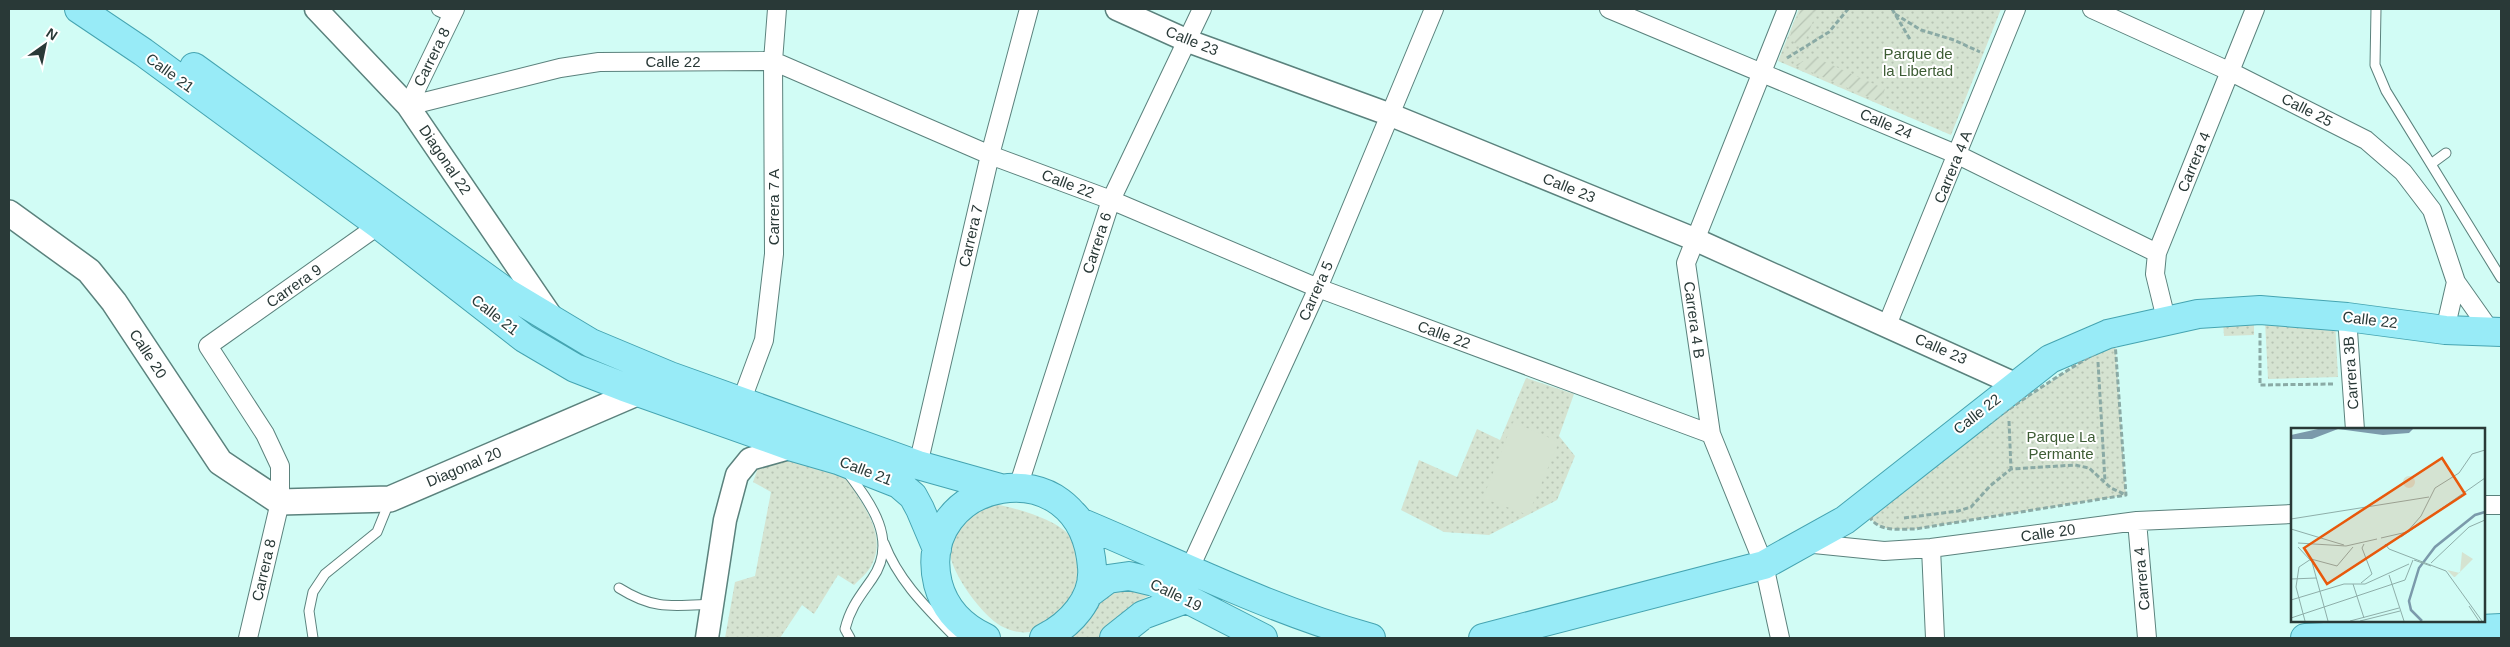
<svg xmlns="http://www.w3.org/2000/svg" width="2510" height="647" viewBox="0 0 2510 647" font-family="Helvetica,sans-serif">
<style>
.grass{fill:url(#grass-dots)}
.garden{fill:url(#garden-furrows)}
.pitch{fill:#d5e3d1}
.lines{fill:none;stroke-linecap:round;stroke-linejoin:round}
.service-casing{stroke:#5b827d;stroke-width:11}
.pedestrian-casing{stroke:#5b827d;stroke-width:16}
.minor-casing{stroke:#5b827d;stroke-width:20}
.tertiary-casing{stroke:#5b827d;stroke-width:25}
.secondary-casing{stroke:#5b827d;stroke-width:28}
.primary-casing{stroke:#45a4b1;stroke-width:30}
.path{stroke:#8aaaa5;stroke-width:3;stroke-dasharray:5 2.5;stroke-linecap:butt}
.service{stroke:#fff;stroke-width:9}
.pedestrian{stroke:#fff;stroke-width:14}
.minor{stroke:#fff;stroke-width:18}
.tertiary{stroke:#fff;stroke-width:22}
.secondary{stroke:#fff;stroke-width:25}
.primary{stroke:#98ebf7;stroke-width:28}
.labels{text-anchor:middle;stroke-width:4;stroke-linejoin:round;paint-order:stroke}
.street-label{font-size:15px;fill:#293937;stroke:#fff}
.park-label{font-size:15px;fill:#3d5c34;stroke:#fff}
.inset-river{fill:none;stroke:#7b9aab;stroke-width:2.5}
.inset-road{fill:none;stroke:#8eaea9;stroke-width:1}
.view{fill:#e8590c;fill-opacity:0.15;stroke:#e8590c;stroke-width:2.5}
.inset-edge{fill:none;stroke:#293937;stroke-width:2.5}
</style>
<defs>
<pattern id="grass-dots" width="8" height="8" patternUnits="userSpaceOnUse" patternTransform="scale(1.25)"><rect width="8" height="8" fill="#d5e3d1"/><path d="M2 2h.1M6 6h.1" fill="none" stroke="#b7c4b4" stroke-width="1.8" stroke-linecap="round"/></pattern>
<pattern id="garden-furrows" width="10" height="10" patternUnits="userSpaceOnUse" patternTransform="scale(1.25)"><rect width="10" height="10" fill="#d5e3d1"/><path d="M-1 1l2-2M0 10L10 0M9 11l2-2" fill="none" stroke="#b7c4b4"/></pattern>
</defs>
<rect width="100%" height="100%" fill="#d1fcf5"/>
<path class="grass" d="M1799,9H2001L1951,135L1778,61Z
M2335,320L2338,377L2268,379L2265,321Z
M2254,321V335L2224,336L2223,322Z
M2115,342L2126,495L1915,529C1900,529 1881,532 1871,519L1874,510C1952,450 2029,391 2115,342Z
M1526,378L1574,394L1559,436L1575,456L1557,500L1489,535L1444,532L1401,510L1419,460L1457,477L1477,429L1500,440Z
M776,457L839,468C856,496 889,531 872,564C869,572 860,579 854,585L838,575L814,614L802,605L780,638H725L735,582L755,576L771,492L753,482L758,468Z
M994,504C1015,508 1063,520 1074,542C1080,552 1082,564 1086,575C1077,589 1050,627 1034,631C1023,634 1012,632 1001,626C983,617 947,569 950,548C951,539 958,528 961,520Z
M1134,587L1150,595L1130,606L1106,638H1072L1087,615L1111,589Z"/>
<path class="garden" d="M1801,9H1818L1803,46L1794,43L1796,38L1790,36Z
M1814,57L1885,89L1880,102L1795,65Z"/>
<path class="pitch" d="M1513,422L1559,442L1528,515L1483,498Z"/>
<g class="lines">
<g class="service-casing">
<path id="service" d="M2376,9L2375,65L2386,91L2501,278
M2431,164L2446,153
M847,472C871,503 899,541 872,579C860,596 850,608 845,629L850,638
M884,543C899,582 928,609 956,638
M619,588C654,610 672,606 712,604
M313,638L309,611L313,592L325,574L377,532L390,500"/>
</g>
<g class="pedestrian-casing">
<path id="pedestrian" d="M439,9L452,15"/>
</g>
<g class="minor-casing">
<path id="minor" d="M1609,9L1958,155L2157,253
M2092,9L2231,72L2366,140L2403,172L2432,210L2456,282L2492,333
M408,106L560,68L599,62L773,61L990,155L1111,200L1318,288L1711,434
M408,106L455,9
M2347,317L2355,430
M2166,319L2155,274L2157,253L2255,9
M1887,325L2016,9
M2445,330L2456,282
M741,402L764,340L774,254L773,61L777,9
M918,465L990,155L1029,9
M1018,487L1111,200L1202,9
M2484,505H2501
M2137,521L2147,638
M1804,543L1884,551L1931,548L2137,521L2292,514
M1931,548L1935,638
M1189,570L1318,288L1434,9
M248,638L280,502V466L265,434L208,346L379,225
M1780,638L1764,565L1711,434L1686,263L1787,9"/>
</g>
<g class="tertiary-casing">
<path id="tertiary" d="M316,9L408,106L553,319
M1117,9L1188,41L1391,115L1694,239L2015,384
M707,638L725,520L737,475L750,459L793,447"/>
</g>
<g class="secondary-casing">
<path id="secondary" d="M9,213L89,271L114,302L220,462L280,502L390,499L639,392"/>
</g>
<g class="primary-casing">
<path id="primary" d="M79,9L143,52L379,225L524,338L575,368L624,387L793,447L838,460L899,484L913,496L920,509L937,549
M194,67L506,292L591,343L670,376L918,465L1000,488
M1074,515L1080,522C1176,562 1270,610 1371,638
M1088,594L1108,579L1129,576L1154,582L1263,638
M986,638C962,627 945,610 938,584C912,478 1082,442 1092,567C1095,599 1070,625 1044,638
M1114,638L1143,615L1186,599
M1483,638L1764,565L1845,520L2050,359L2108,334L2198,314L2260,310L2347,317L2445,330L2501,332
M2305,638L2501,628"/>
</g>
<path class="path" d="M1892,9L1911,41
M1895,14L1921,30L1954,40L1980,52
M1787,58L1829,32L1848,9
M2260,333V385L2334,384
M2115,342L2126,495L1915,529C1900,529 1881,532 1871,519L1874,510L1881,502C1957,446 2032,389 2115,342Z
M2098,362L2105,481
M2009,421L2011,469L2075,465L2089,468L2111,488L2124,494
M1904,518L1958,511L1971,507L1990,486L2011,469"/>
<use href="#service" class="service"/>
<use href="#pedestrian" class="pedestrian"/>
<use href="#minor" class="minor"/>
<use href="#tertiary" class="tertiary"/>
<use href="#secondary" class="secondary"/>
<use href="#primary" class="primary"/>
</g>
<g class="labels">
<g class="street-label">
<text transform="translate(1192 41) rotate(22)" y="5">Calle 23</text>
<text transform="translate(432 57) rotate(-64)" y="5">Carrera 8</text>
<text x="673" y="67">Calle 22</text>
<text transform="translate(170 73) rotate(36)" y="5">Calle 21</text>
<text transform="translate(2307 110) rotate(27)" y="5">Calle 25</text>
<text transform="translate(1886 124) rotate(23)" y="5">Calle 24</text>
<text transform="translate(445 160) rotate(56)" y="5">Diagonal 22</text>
<text transform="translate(2194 162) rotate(-68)" y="5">Carrera 4</text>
<text transform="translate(1953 167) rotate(-68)" y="5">Carrera 4 A</text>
<text transform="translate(1068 184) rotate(21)" y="5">Calle 22</text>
<text transform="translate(1569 188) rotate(22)" y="5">Calle 23</text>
<text transform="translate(774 207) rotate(-90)" y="5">Carrera 7 A</text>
<text transform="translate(971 236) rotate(-77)" y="5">Carrera 7</text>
<text transform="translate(1097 243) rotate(-72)" y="5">Carrera 6</text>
<text transform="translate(294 286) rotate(-35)" y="5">Carrera 9</text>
<text transform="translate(1316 291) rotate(-66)" y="5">Carrera 5</text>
<text transform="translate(495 315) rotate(38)" y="5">Calle 21</text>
<text transform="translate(1694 320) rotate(82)" y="5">Carrera 4 B</text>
<text transform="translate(2370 320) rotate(7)" y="5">Calle 22</text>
<text transform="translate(1444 335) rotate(20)" y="5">Calle 22</text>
<text transform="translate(1941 349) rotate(24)" y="5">Calle 23</text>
<text transform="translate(148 354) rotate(57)" y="5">Calle 20</text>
<text transform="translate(2351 373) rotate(-94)" y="5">Carrera 3B</text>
<text transform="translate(1977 414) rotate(-38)" y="5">Calle 22</text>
<text transform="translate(464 467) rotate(-23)" y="5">Diagonal 20</text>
<text transform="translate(866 471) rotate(21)" y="5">Calle 21</text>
<text transform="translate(2048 533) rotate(-8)" y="5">Calle 20</text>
<text transform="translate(264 570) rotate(-77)" y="5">Carrera 8</text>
<text transform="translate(2142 579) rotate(-95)" y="5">Carrera 4</text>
<text transform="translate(1176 595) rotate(26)" y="5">Calle 19</text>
</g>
<g class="park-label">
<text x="1918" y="59">Parque de<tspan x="1918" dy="17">la Libertad</tspan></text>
<text x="2061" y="442">Parque La<tspan x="2061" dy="17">Permante</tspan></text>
</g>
</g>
<g transform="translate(2291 428)">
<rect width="194" height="194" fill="#d1fcf5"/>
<path d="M112 54a6 6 0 1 1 12 0a6 6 0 1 1-12 0ZM171,124L182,131L164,149H163L156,142L169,145Z" fill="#d5e3d1"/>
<path d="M27,1H122L118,5L92,7L47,1L21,11H0V7Z" fill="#7b9aab"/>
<path class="inset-river" d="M131,193L120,182L118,173L128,140L144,119L184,87L194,84"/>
<path class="inset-road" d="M0,91L138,69M0,101L53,117M110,109L194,50M90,110L116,104L130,88L144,60L168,45L181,26L194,22M7,115L55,118L86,111M94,116L98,121L155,143L191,193M7,119L21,134L37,193M123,132L140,138M140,135L178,99L194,92M98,147L113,193M0,151L25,150M70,155L81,146L71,120L73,116M62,156L73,190M0,172L53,156H74L118,136M178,178L188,193M0,190L114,152L122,132M14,193L5,159L8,139L20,131L46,138L62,119M59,193L108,180M69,193L109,183"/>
<path class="view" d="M151,30L174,66L36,156L13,120Z"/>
<rect width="194" height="194" class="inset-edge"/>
</g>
<rect width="2510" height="647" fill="none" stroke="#293937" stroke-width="20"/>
<g transform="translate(45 45) rotate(33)" stroke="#ffffff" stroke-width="4" paint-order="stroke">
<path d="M0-4L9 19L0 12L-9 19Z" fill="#293937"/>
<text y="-8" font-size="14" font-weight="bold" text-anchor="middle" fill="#293937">N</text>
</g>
</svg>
